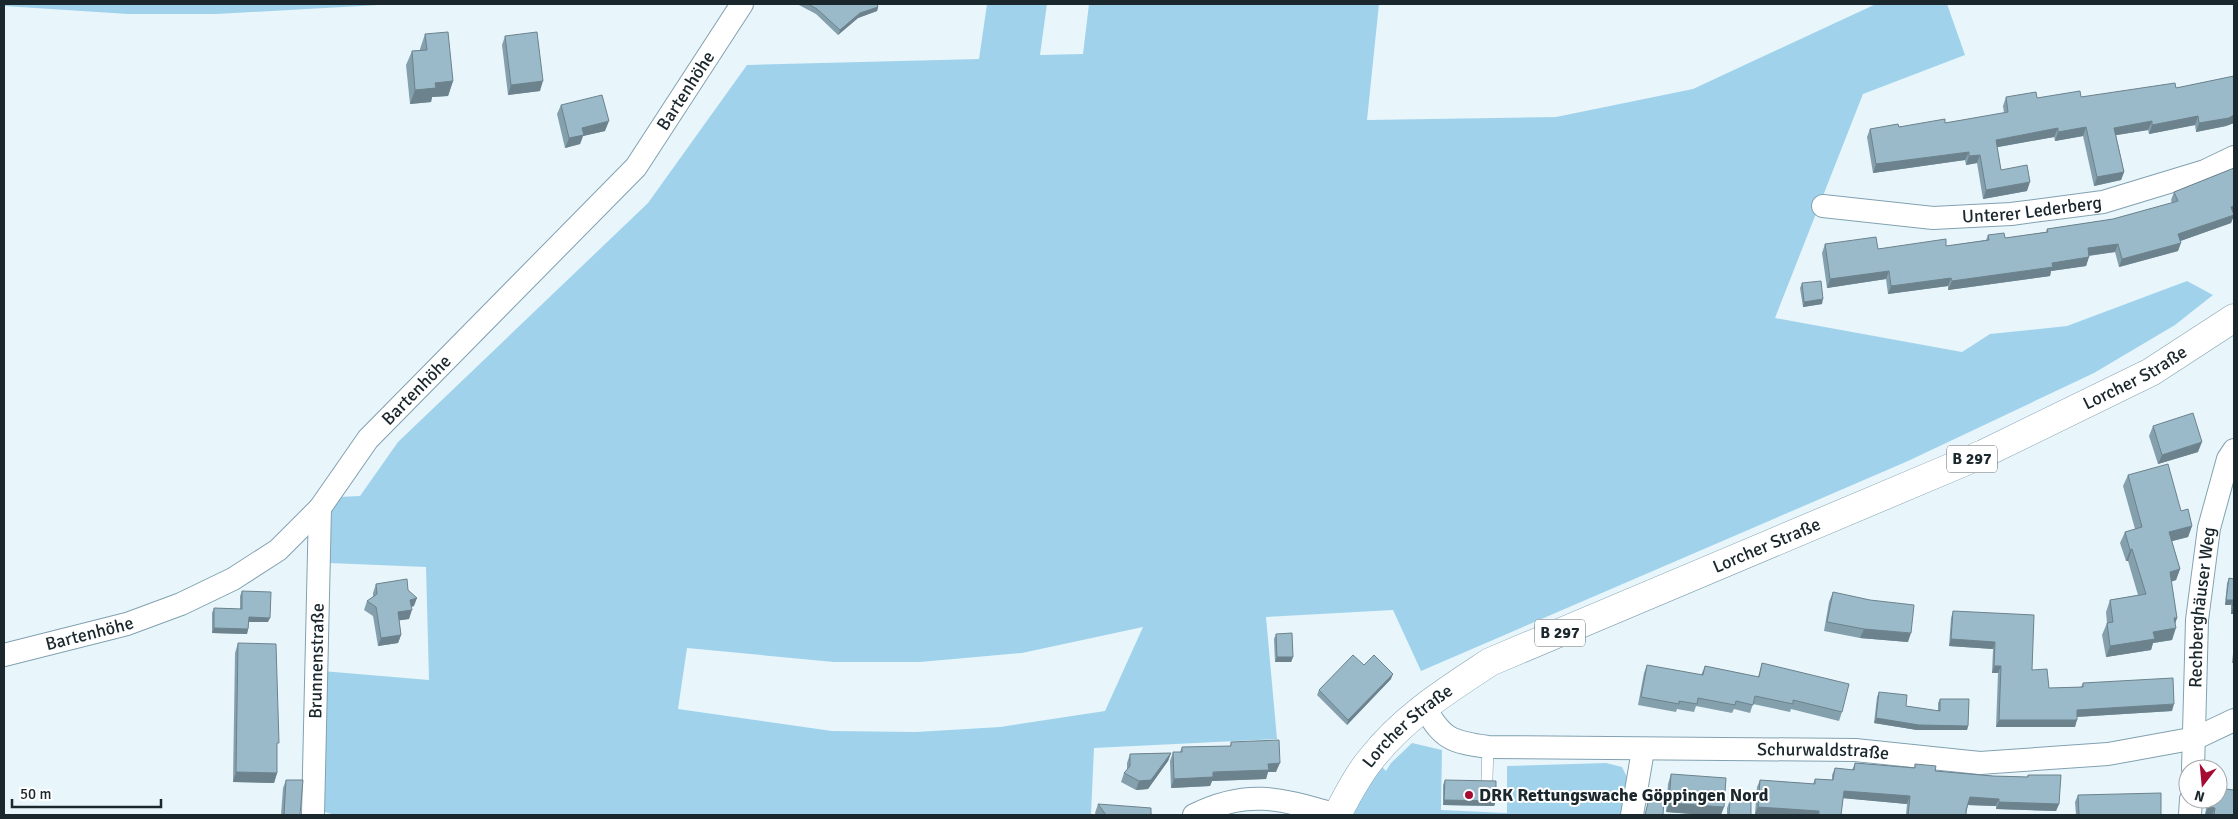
<svg xmlns="http://www.w3.org/2000/svg" width="2238" height="819" font-family="Signika,sans-serif">
  <style>
    .green { fill: #a0d3eb; fill-rule: evenodd }
    .lines { fill: none; stroke-linecap: round; stroke-linejoin: round }
    .lane-casing { stroke: #81a1b0; stroke-width: 12 }
    .street-casing { stroke: #81a1b0; stroke-width: 24 }
    .primary-casing { stroke: #81a1b0; stroke-width: 29 }
    .lane { stroke: #fff; stroke-width: 11 }
    .street { stroke: #fff; stroke-width: 22 }
    .primary { stroke: #fff; stroke-width: 28 }
    .wall { fill: #84a0ad }
    .shaded-wall { fill: #6c828d }
    .building { fill: #9abac9; stroke: #6c828d }
    .poi-dot { fill: #a50a31; stroke: #fff; stroke-width: 2 }
    .labels { text-anchor: middle; dominant-baseline: central; stroke-width: 4; stroke-linejoin: round; paint-order: stroke }
    .shield { fill: #fff; stroke: #5f686c; stroke-width: 1 }
    .shield-label { font-size: 16px; font-weight: bold; fill: #1a272d }
    .street-label { font-size: 18px; fill: #1a272d; stroke: #fff }
    .poi-label { font-size: 18px; font-weight: bold; fill: #1a272d; stroke: #fff; text-anchor: start }
  </style>
  <rect width="100%" height="100%" fill="#e8f6fc"/>
  <path class="green" d="M4 4H397L216 14H128L4 6Z
    M987 4H1047L1040 55 1083 54 1089 4H1379L1367 120 1556 117 1693 89 1876 4H1947L1965 55 1863 94 1775 318 1962 352 1990 334 2067 326 2187 281 2213 295 2175 325 2094 373 1908 461 1421 671 1393 610 1266 617 1277 739 1094 748 1091 815H335L321 811 322 671 429 680 426 567 329 563 326 516 338 497 360 496 398 442 648 203 747 65 979 59ZM1143 627 1105 711 1000 727 916 732 832 731 678 709 687 648 834 662H920L1022 653Z
    M1412 743 1442 750 1441 810 1507 813V766L1606 763 1622 767 1627 777 1626 815H1353L1363 791 1382 767 1386 771 1391 763Z"/>
  <g class="lines">
    <g class="lane-casing">
      <path id="lane" d="M1487 778 1488 747"/>
    </g>
    <g class="street-casing">
      <g id="street">
        <path id="s1" d="M1823 206 1933 218 2011 214 2103 202 2205 171 2234 157"/>
        <path id="s2" d="M4 655 127 624 181 604 233 579 278 550 320 508 368 439 636 167 742 4"/>
        <path id="s3" d="M1424 706C1442 739 1451 742 1488 747L1855 750 1980 763 2108 754 2196 738 2234 720"/>
        <path id="s4" d="M2193 769 2197 620 2209 528 2228 459 2234 450"/>
        <path id="s5" d="M313 815 320 508"/>
        <path d="M1194 815C1249 788 1281 799 1337 815"/>
        <path d="M1632 815 1643 750"/>
        <path d="M2190 815 2191 799"/>
      </g>
    </g>
    <g class="primary-casing">
      <g id="primary">
        <path id="s6" d="M1337 815C1347 796 1357 776 1371 759 1404 717 1446 691 1490 662L1983 454 2151 372 2234 318"/>
      </g>
    </g>
    <use href="#lane" class="lane"/>
    <use href="#street" class="street"/>
    <use href="#primary" class="primary"/>
  </g>
  <path class="wall" d="M797 4H877L878 7 877 11 858 18 838 35 816 14Z
    M425 34 453 81 448 96 432 97 431 102 410 104 406 65 412 51 420 50V49Z
    M505 36 540 91 508 95 502 45Z
    M2234 76V123L2226 126 2196 132 2195 125 2149 134 2148 130 2116 135 2124 172 2121 180 2094 186 2083 136 2055 141 2054 137 1997 147 2001 170 2027 191 1983 199 1977 163 1966 165 1965 160 1873 173 1867 137 1870 129 1945 123 2004 113 2003 106 2006 97 2037 98 2081 97 2176 88Z
    M561 105 605 131 583 136 580 144 565 148 557 114Z
    M2234 168V213H2233L2234 215 2231 223 2180 241 2178 251 2119 267 2115 252 2089 256 2086 266 2051 271 2050 276 1948 290V286L1888 294 1886 279 1827 288 1822 253 1825 244 1878 249 1946 246 1986 240 1988 235 2005 238 2046 232 2047 229 2113 219 2172 203 2171 200 2174 192Z
    M1802 283 1822 304 1803 307 1800 288Z
    M2153 426 2198 452 2158 464 2149 436Z
    M2128 475 2181 511 2192 526 2188 537 2172 541 2180 569 2176 580 2171 582 2177 618 2175 624 2172 640 2153 643 2151 650 2106 657 2102 635 2107 623 2106 612 2110 600 2138 595 2128 561H2126L2120 543 2125 532 2135 529 2123 486Z
    M2229 578 2234 579V614H2231V605H2225L2227 583Z
    M376 584 408 590 414 606 411 607 409 619 399 620 401 635 398 643 378 646 373 616 364 610 367 601 373 597V593Z
    M242 591 268 622H249L248 629 247 634 212 633V613L214 608 240 609V596Z
    M1833 592 1908 642 1860 638 1824 631 1829 602Z
    M1953 611 2032 670 2049 688 2081 687 2083 683 2172 711 2077 717 2075 727H1996L1998 673H1992L1993 649 1949 646 1951 618Z
    M1276 634 1293 657 1291 662H1275L1274 639Z
    M238 643 277 748V773L274 783 233 782 235 653Z
    M2234 645V663H2232Z
    M1762 663 1842 712 1839 721 1791 709 1790 712 1753 704 1750 713 1734 709 1732 713 1696 706 1694 712 1677 709 1676 712 1638 705 1644 673 1647 665 1701 675 1705 666 1758 677Z
    M1391 679 1347 725 1317 695 1319 690Z
    M1879 692 1906 706 1938 711V703L1940 699 1968 726 1967 730H1917L1874 723 1877 697Z
    M1231 742 1276 772H1268L1266 779 1212 781 1210 786 1171 788 1170 761 1173 752H1180L1182 747 1230 746Z
    M1171 753 1168 761 1148 789 1136 790 1121 782 1124 773 1127 770V763L1130 754Z
    M1855 763 1914 768 1915 764 1935 771 1993 776 2027 777 2028 775 2059 804 2056 811 1996 809V806L1968 805 1966 815H1906L1907 804 1843 798 1841 815H1771L1755 814 1757 787 1760 780 1813 784 1815 779 1832 780V775L1835 768 1852 770Z
    M1671 774 1721 815H1705L1666 812 1668 784Z
    M286 780 300 815H281L283 788Z
    M1445 780 1496 801 1494 806 1443 805V785Z
    M2078 795 2161 815H2076L2075 802Z
    M2206 799H2218L2234 815H2205L2207 801Z
    M1730 800 1751 815H1727V808Z
    M1098 804 1151 814 1153 815H1096L1095 813Z"/>
  <path class="shaded-wall" d="M878 7 877 11 858 18 838 35 840 30 860 13Z
    M453 81 448 96 432 97 431 102 410 104 415 90 435 83Z
    M543 81 540 91 508 95 511 85Z
    M2234 115V123L2226 126 2196 132 2199 123Z
    M2198 116 2195 125 2149 134 2152 125Z
    M609 121 605 131 583 136 580 144 565 148 569 138 582 128Z
    M2152 121 2148 130 2111 136 2114 128Z
    M2086 127 2083 136 2055 141 2058 132Z
    M2058 128 2054 137 1993 148 1996 140Z
    M1969 152 1965 160 1873 173 1876 164Z
    M1980 155 1977 163 1966 165 1969 156Z
    M2124 172 2121 180 2094 186 2097 177Z
    M2030 182 2027 191 1983 199 1986 190Z
    M2234 206V213L2228 216 2231 207Z
    M2234 215 2231 223 2175 243 2178 234Z
    M2181 243 2178 251 2119 267 2122 259Z
    M2118 244 2115 252 2085 256 2088 248Z
    M2089 257 2086 266 2051 271 2050 276 1948 290 1952 281 2052 263Z
    M1889 271 1886 279 1827 288 1830 279Z
    M1951 278 1948 286 1888 294 1891 286Z
    M1823 299 1822 304 1803 307 1804 302Z
    M2202 442 2198 452 2158 464 2162 455Z
    M2192 526 2188 537 2165 543 2169 532Z
    M2132 549 2128 561H2126L2130 550Z
    M2180 569 2176 580 2166 583 2170 572Z
    M417 598 414 606 407 608 410 600Z
    M2226 600H2233L2231 605H2225Z
    M2232 609H2234V614H2231Z
    M412 610 409 619 395 621 398 612Z
    M249 617 270 618 268 622H247Z
    M2174 618H2177L2173 629 2176 628 2172 640 2153 643 2151 650 2106 657 2110 646 2153 632Z
    M214 628 248 629 247 634 212 633Z
    M1864 629 1911 633 1908 642 1860 638Z
    M401 635 398 643 378 646 381 638Z
    M1951 639 1995 642 1993 649 1949 646Z
    M1277 657H1293L1291 662H1275Z
    M1994 666H2001L1998 673H1992Z
    M1393 674 1391 679 1347 725 1348 720Z
    M2174 704 2172 711 2074 717 2077 710Z
    M1876 718 1968 726 1967 730H1917L1874 723Z
    M1999 720H2077L2075 727H1996Z
    M1171 753 1168 761 1148 789 1136 790 1139 781Z
    M1280 763 1276 772H1268L1266 779 1212 781 1210 786 1171 788 1174 779 1268 764Z
    M236 772 277 773 274 783 233 782Z
    M1844 791 1910 796 1907 804 1841 798Z
    M1970 797 1999 799 1996 806 1967 805Z
    M1444 800 1496 801 1494 806 1443 805Z
    M1999 802 2059 804 2056 811 1996 809Z
    M1669 803 1724 807 1721 815H1705L1666 812Z
    M1758 807 1819 811 1818 815H1771L1755 814Z
    M2208 807 2215 808 2212 815H2205Z"/>
  <path class="building" d="M808 4H877L878 7 860 13 840 30 817 9Z
    M448 32 453 81 435 83 436 88 415 90 412 51 427 50 425 34Z
    M537 32 543 81 511 85 505 36Z
    M2234 76V115L2229 118 2199 123 2198 116 2152 125V121L2114 128 2124 172 2097 177 2086 127 2058 132V128L1996 140 2001 170 2027 165 2030 182 1986 190 1980 155 1969 156V152L1876 164 1870 129 1898 124 1899 127 1945 119V123L2008 112 2006 97 2036 92 2037 98 2080 91 2081 97 2175 83 2176 88Z
    M602 95 609 121 582 128 584 135 569 138 561 105Z
    M2234 168V206L2231 207 2234 215 2178 234 2181 243 2122 259 2118 244 2088 248 2089 257 2052 263 2053 267 1952 281 1951 278 1891 286 1889 271 1830 279 1825 244 1876 237 1878 249 1946 239V246L1989 240 1988 235 2004 233 2005 238 2048 232 2047 229 2113 219 2178 201 2174 192Z
    M1821 281 1823 299 1804 302 1802 283Z
    M2193 413 2202 442 2162 455 2153 426Z
    M2168 464 2181 511 2188 509 2192 526 2169 532 2180 569 2170 572 2177 618H2174L2176 628 2153 632 2155 639 2110 646 2107 623 2113 622 2110 600 2146 594 2132 549 2130 550 2125 532 2142 527 2128 475Z
    M2229 578 2234 579V609H2232L2233 600H2226Z
    M407 579 408 590 417 598 410 600 412 610 398 612 401 635 381 638 376 607 367 601 377 594 376 584Z
    M242 591 271 592 270 618 249 617 248 629 214 628V608L242 609Z
    M1833 592 1870 600 1914 605 1911 633 1864 629 1827 622Z
    M1953 611 2034 615 2032 670 2047 669 2049 688 2083 687V683L2173 678 2174 704 2077 710V720H1999L2001 666H1994L1995 642 1951 639Z
    M1292 633 1293 657H1277L1276 634Z
    M238 643 276 644 279 743H277V773L236 772Z
    M1353 655 1364 665 1374 655 1393 674 1348 720 1319 690Z
    M1762 663 1849 684 1842 712 1793 700V704L1755 696 1753 705 1736 701 1735 705 1698 698 1697 704 1679 701V704L1641 697 1647 665 1703 675 1705 666 1759 677Z
    M1879 692 1907 695 1906 706 1940 711V699H1969L1968 726 1919 725 1876 718Z
    M1279 740 1280 763 1268 764 1269 770 1213 772V777L1174 779 1173 752H1182V747L1231 746V742Z
    M1171 753 1151 780 1139 781 1124 773 1130 766V754Z
    M1855 763 1915 768V764L1936 766 1935 771 1993 776 2028 777V775H2061L2059 804 1999 802V799L1970 797 1966 810V815H1908L1910 796 1844 791 1841 815H1819V811L1758 807 1760 780 1815 784V779L1833 780 1835 768 1854 770Z
    M1671 774 1726 778 1724 807 1669 803Z
    M286 780H303L300 815H284Z
    M1445 780 1496 781V801L1444 800Z
    M2218 788 2234 790V815H2214L2215 808 2208 807 2209 799H2218Z
    M2161 793V815H2079L2078 795Z
    M1649 798 1664 800 1663 815H1645Z
    M1730 800 1751 801V815H1729Z
    M1098 804 1151 808V814L1153 815H1106Z"/>
  <circle class="poi-dot" cx="1469" cy="795" r="5"/>
  <g class="labels">
    <g class="shield">
      <rect x="1947" y="445.5" width="50" height="27" rx="4"/>
      <rect x="1535" y="619.5" width="50" height="27" rx="4"/>
    </g>
    <g class="shield-label">
      <text x="1972" y="459">B 297</text>
      <text x="1560" y="633">B 297</text>
    </g>
    <g class="street-label">
      <text stroke="none"><textPath href="#s2" startOffset="912">Bartenhöhe</textPath></text>
      <text stroke="none"><textPath href="#s1" startOffset="210">Unterer Lederberg</textPath></text>
      <text stroke="none"><textPath href="#s6" startOffset="925">Lorcher Straße</textPath></text>
      <text stroke="none"><textPath href="#s2" startOffset="508">Bartenhöhe</textPath></text>
      <text stroke="none"><textPath href="#s6" startOffset="520">Lorcher Straße</textPath></text>
      <text stroke="none"><textPath href="#s4" startOffset="162">Rechberghäuser Weg</textPath></text>
      <text stroke="none"><textPath href="#s2" startOffset="88">Bartenhöhe</textPath></text>
      <text stroke="none"><textPath href="#s5" startOffset="154">Brunnenstraße</textPath></text>
      <text stroke="none"><textPath href="#s6" startOffset="115">Lorcher Straße</textPath></text>
      <text stroke="none"><textPath href="#s3" startOffset="416">Schurwaldstraße</textPath></text>
    </g>
    <g class="poi-label">
      <text x="1479" y="795">DRK Rettungswache Göppingen Nord</text>
    </g>
  </g>
  <rect width="2238" height="819" fill="none" stroke="#1a272d" stroke-width="10"/>
  <g transform="translate(2203 784) rotate(196)"><circle r="24" fill="#ffffff" stroke="#a3a9ab"/>
  <path d="M0-4L9 19L0 12L-9 19Z" fill="#a50a31"/>
  <text y="-8" font-size="14" font-weight="bold" text-anchor="middle" fill="#1a272d">N</text>
  </g>
  <path d="M12 799v8h149v-8" fill="none" stroke="#1a272d" stroke-width="2.5"/>
  <text x="20" y="799" font-size="15" fill="#1a272d" stroke="#ffffff" stroke-width="4" paint-order="stroke">50 m</text>
</svg>
